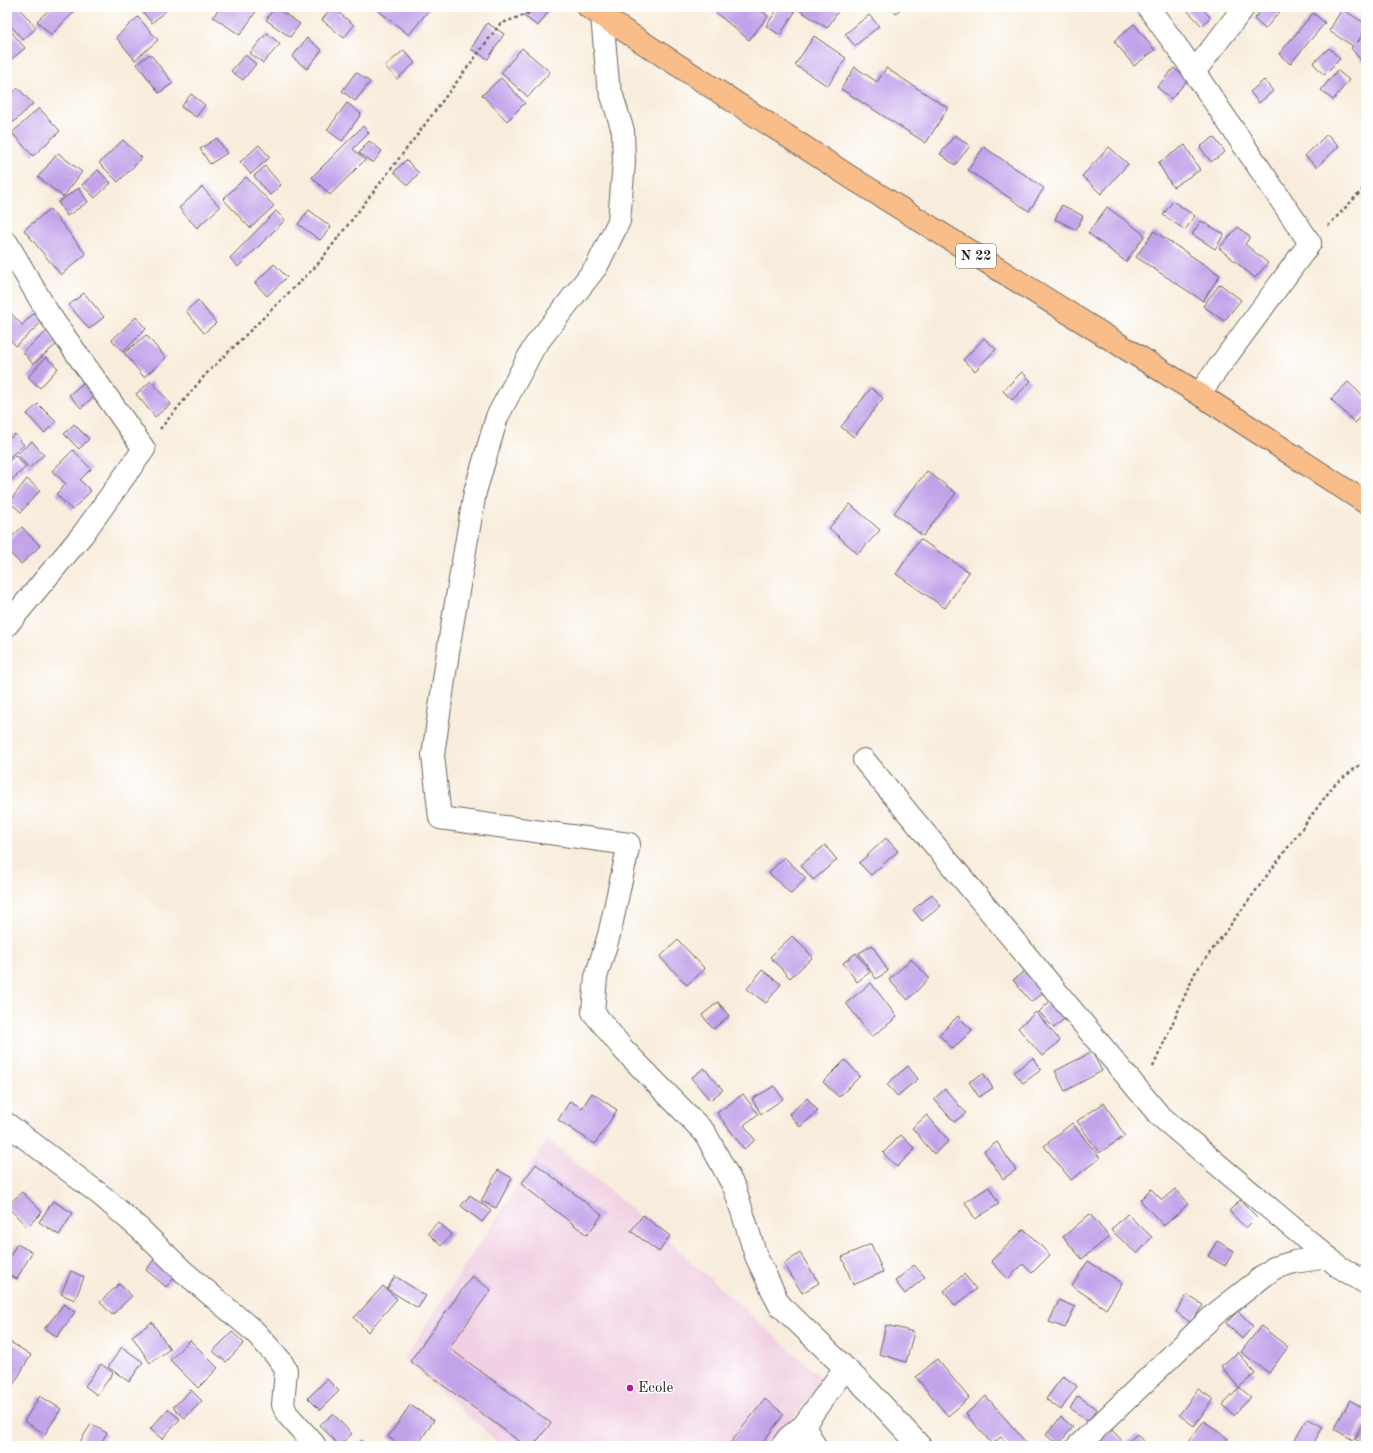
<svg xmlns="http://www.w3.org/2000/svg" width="1373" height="1453" font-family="'Old Standard TT',serif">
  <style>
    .built { fill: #f1d0e3 }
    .building { fill: #c2a3ea }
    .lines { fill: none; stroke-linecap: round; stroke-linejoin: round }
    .street-casing { stroke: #69655f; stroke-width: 24 }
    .primary-casing { stroke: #69655f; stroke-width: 24 }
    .path { stroke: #69655f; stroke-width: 2.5; stroke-dasharray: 3 3; stroke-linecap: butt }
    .street { stroke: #fff; stroke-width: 22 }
    .primary { stroke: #f8bd88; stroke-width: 22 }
    .poi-dot { fill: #b5179e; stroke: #fff; stroke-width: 1.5 }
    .labels { text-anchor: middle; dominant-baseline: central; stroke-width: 3; stroke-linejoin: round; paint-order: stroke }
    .shield { fill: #fff; stroke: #606060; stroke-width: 1 }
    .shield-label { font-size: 14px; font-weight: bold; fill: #1c1c1c }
    .poi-label { font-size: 15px; fill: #1c1c1c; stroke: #fff; text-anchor: start }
  </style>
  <rect width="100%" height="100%" fill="#fff"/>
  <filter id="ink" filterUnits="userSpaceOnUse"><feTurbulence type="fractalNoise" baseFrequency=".025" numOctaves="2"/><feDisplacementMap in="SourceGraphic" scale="8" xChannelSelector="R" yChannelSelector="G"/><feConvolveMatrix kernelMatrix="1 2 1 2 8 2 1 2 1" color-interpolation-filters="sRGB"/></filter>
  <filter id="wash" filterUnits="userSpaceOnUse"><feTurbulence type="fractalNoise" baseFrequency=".012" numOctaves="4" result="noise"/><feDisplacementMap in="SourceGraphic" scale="16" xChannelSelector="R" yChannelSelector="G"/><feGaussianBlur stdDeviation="0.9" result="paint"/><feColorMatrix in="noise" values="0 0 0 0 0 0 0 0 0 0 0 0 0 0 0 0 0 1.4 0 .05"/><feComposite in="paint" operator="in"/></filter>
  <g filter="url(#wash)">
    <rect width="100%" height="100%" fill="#f8eddc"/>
    <path class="built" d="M548 1139 641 1217 823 1379 772 1446H502L404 1359Z"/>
    <g id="blocks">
      <path class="building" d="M7 7H18L36 28 23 40 7 21Z
        M52 7H68L74 12 51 35 37 21Z
        M144 7H170L152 23 141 10Z
        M220 7H259L240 35 213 17Z
        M275 7 300 24 290 37 266 20Z
        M332 7 354 25 344 38 322 20Z
        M374 7H431L409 35Z
        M530 7H541L548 12 538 26 524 16Z
        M722 7H757L768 16 749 40 716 13Z
        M779 7H788L795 12 780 35 766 26Z
        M801 7H835L839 10 827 28 799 10Z
        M889 7H902L896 14Z
        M1186 7H1201L1210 17 1202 26 1185 8Z
        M1264 7 1283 8 1265 29 1254 19Z
        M1342 9 1366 24V28L1357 43 1365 36 1366 37V60L1363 63 1351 48 1353 46 1329 31Z
        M1313 13 1325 23 1290 64 1279 54Z
        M869 15 879 26 855 46 845 34Z
        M138 17 158 40 135 60 116 37Z
        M487 23 504 34 488 59 471 49Z
        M1134 24 1155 50 1134 66 1114 41Z
        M7 27 25 48 7 63Z
        M267 33 280 44 263 63 250 53Z
        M814 36 846 58 828 86 795 65Z
        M307 38 322 50 307 69 292 57Z
        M522 48 550 72 528 97 501 73Z
        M1329 48 1340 59 1324 75 1313 63Z
        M404 50 415 63 397 79 385 66Z
        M150 54 173 83 159 93 137 64Z
        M245 55 256 64 243 80 231 71Z
        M855 67 877 82 886 68 948 108 926 143 841 89Z
        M1174 68 1188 80 1171 99 1157 87Z
        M1337 70 1349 80 1333 100 1321 90Z
        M356 72 370 82 355 101 342 91Z
        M501 78 525 103 507 121 482 95Z
        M1264 80 1273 91 1259 103 1250 92Z
        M18 88 33 104 7 128V99Z
        M191 94 205 105 196 117 181 107Z
        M347 103 361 114 342 141 327 130Z
        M39 108 60 131 33 156 12 133Z
        M363 126 369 133 353 149 365 160 330 195 312 177Z
        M1327 134 1339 146 1317 167 1305 156Z
        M955 135 970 146 955 165 940 154Z
        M1214 137 1225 152 1211 162 1200 147Z
        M217 138 227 153 210 164 200 149Z
        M123 140 142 158 118 182 99 163Z
        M369 141 382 151 373 163 359 153Z
        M259 145 270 157 251 174 240 162Z
        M1185 145 1200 170 1173 187 1158 163Z
        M984 147 1044 188 1029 211 968 170Z
        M1109 147 1128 164 1101 194 1082 176Z
        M58 153 82 172 63 197 38 177Z
        M406 160 419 173 408 185 394 172Z
        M265 166 281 185 270 195 254 176Z
        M98 170 111 183 95 198 82 185Z
        M246 177 274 206 250 228 223 199Z
        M202 187 220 207 197 228 179 208Z
        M79 188 88 202 67 216 58 202Z
        M1173 201 1195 216 1185 230 1163 215Z
        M1062 205 1083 216 1076 230 1055 219Z
        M1107 207 1145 235 1126 262 1088 233Z
        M50 209 86 254 61 275 24 230Z
        M309 210 331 227 320 240 298 224Z
        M276 211 285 220 238 267 230 258Z
        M1201 221 1224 234 1215 249 1192 234Z
        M1238 227 1250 237 1245 244 1268 263 1255 278 1219 248Z
        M1154 231 1220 275 1203 301 1136 257Z
        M274 264 287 277 267 296 255 283Z
        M1220 284 1241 300 1224 321 1203 306Z
        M84 293 104 317 89 329 69 305Z
        M198 300 216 323 204 333 186 311Z
        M7 309 22 325 36 311 44 320 16 346 7 336Z
        M136 317 146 329 123 352 112 340Z
        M47 331 57 344 33 364 23 352Z
        M146 335 166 358 144 377 124 353Z
        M984 338 996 349 975 371 963 360Z
        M46 357 58 368 40 388 28 377Z
        M1022 372 1031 381 1012 400 1003 391Z
        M89 378 100 391 81 408 69 395Z
        M151 381 171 404 155 417 136 394Z
        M1348 382 1366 399V412L1355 423 1331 399Z
        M871 388 883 398 854 437 841 427Z
        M38 404 56 422 44 433 27 414Z
        M74 424 89 439 79 449 64 434Z
        M15 434 24 445 7 459V440Z
        M32 441 44 455 29 468 17 454Z
        M73 450 91 469 80 480 91 491 72 510 56 494 66 484 52 471Z
        M15 455 26 467 7 484V463Z
        M927 471 956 493 923 536 894 513Z
        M27 479 40 490 21 512 9 502Z
        M850 504 880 530 858 554 829 528Z
        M22 527 40 546 21 564 7 550V542Z
        M920 539 969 572 945 608 896 574Z
        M886 838 898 851 871 875 859 863Z
        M825 845 837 860 813 880 801 865Z
        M784 857 806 878 791 894 769 873Z
        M932 894 941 906 922 921 913 910Z
        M792 936 813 957 790 978 770 957Z
        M678 940 705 969 687 985 660 957Z
        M872 945 888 971 876 979 859 953Z
        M856 953 870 972 857 982 843 963Z
        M911 959 929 978 908 1000 889 980Z
        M762 970 781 984 766 1003 747 989Z
        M1026 970 1044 992 1031 1002 1013 980Z
        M871 983 897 1017 872 1037 846 1003Z
        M1050 1001 1066 1017 1054 1028 1039 1012Z
        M718 1002 729 1016 713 1029 702 1015Z
        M1036 1012 1060 1041 1042 1056 1018 1028Z
        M958 1016 972 1030 953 1049 939 1035Z
        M1092 1052 1102 1071 1065 1091 1055 1071Z
        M1033 1058 1041 1070 1023 1083 1014 1072Z
        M845 1060 860 1076 839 1097 823 1082Z
        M908 1066 918 1079 897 1096 887 1084Z
        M704 1068 723 1090 710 1100 691 1078Z
        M983 1073 993 1088 979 1097 969 1082Z
        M774 1086 783 1099 761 1114 752 1099Z
        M945 1089 966 1113 954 1122 934 1099Z
        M592 1093 617 1110 595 1144 558 1120 570 1101 582 1108Z
        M743 1094 758 1114 744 1125 755 1140 744 1149 717 1113Z
        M807 1098 818 1111 800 1127 789 1114Z
        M1104 1103 1125 1136 1099 1153 1077 1121Z
        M927 1115 949 1141 934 1154 912 1128Z
        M1072 1123 1100 1158 1071 1180 1044 1146Z
        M901 1135 915 1149 897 1167 883 1153Z
        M997 1142 1016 1170 1003 1179 984 1151Z
        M536 1164 602 1215 587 1235 521 1184Z
        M498 1170 512 1178 496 1208 481 1201Z
        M989 1187 999 1204 975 1219 965 1202Z
        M1151 1189 1162 1200 1175 1189 1188 1204 1164 1226 1140 1200Z
        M22 1192 42 1212 27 1227 7 1206Z
        M470 1195 491 1211 482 1222 461 1206Z
        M1240 1200 1257 1217 1246 1228 1229 1211Z
        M53 1201 73 1213 59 1235 39 1222Z
        M1090 1214 1109 1237 1082 1259 1063 1237Z
        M1127 1214 1152 1237 1137 1254 1111 1230Z
        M643 1215 670 1236 659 1252 631 1231Z
        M438 1222 452 1234 441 1246 428 1233Z
        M1024 1229 1050 1255 1032 1273 1023 1264 1008 1279 991 1261Z
        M1217 1241 1234 1251 1225 1266 1208 1256Z
        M17 1244 32 1252 17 1279 7 1274V1261Z
        M871 1244 883 1272 853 1285 842 1257Z
        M161 1251 182 1269 166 1287 146 1270Z
        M800 1253 819 1283 802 1293 784 1264Z
        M1088 1261 1122 1283 1106 1309 1072 1286Z
        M914 1265 925 1277 905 1294 895 1281Z
        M71 1271 84 1277 75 1300 61 1294Z
        M964 1274 976 1289 955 1306 944 1291Z
        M395 1276 426 1296 418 1308 387 1289Z
        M472 1276 491 1290 449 1348 551 1423 533 1446H526L410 1361Z
        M119 1284 132 1296 112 1315 100 1302Z
        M383 1286 397 1299 368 1332 354 1318Z
        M1187 1295 1203 1305 1191 1323 1176 1312Z
        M1059 1300 1075 1307 1065 1328 1049 1322Z
        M64 1304 75 1312 57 1337 45 1328Z
        M1238 1311 1253 1326 1242 1339 1226 1323Z
        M152 1322 170 1349 150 1363 132 1336Z
        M886 1325 914 1332 906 1362 879 1354Z
        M1261 1326 1288 1347 1269 1373 1241 1352Z
        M232 1332 244 1343 226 1362 213 1351Z
        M7 1340 31 1355 12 1387 7 1384Z
        M190 1340 218 1368 198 1388 170 1360Z
        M122 1347 143 1362 129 1382 108 1367Z
        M1238 1352 1255 1374 1239 1387 1251 1397 1234 1415 1223 1405 1239 1388 1221 1366Z
        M937 1359 969 1398 948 1416 916 1377Z
        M101 1364 113 1373 97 1395 85 1386Z
        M1063 1376 1077 1386 1061 1410 1046 1399Z
        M327 1379 339 1391 320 1410 308 1398Z
        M1198 1389 1213 1399 1194 1426 1179 1415Z
        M191 1390 202 1401 185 1418 173 1407Z
        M40 1396 61 1409 45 1434 24 1421Z
        M986 1396 1029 1446H1009L1001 1437 992 1444 966 1414Z
        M1078 1396 1097 1409 1088 1421 1070 1408Z
        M765 1399 784 1414 760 1446H728Z
        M1350 1400 1366 1410V1417L1353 1440 1334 1429Z
        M410 1405 434 1420 417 1446H402L388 1437Z
        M168 1409 180 1419 162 1439 150 1429Z
        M333 1414 352 1434 339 1446 320 1425Z
        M1061 1417 1073 1427 1058 1445 1046 1435Z
        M1307 1418 1323 1427 1312 1446H1296L1292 1444Z
        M1204 1421 1228 1439 1222 1446H1185Z
        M1366 1423V1446L1355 1439Z
        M91 1424 107 1433 99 1446H81L78 1445Z
        M1112 1430 1125 1444 1137 1434 1147 1446H1104L1099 1440Z
        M362 1440 368 1446H355Z"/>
    </g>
  </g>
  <g filter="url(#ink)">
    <use href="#blocks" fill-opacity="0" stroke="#69655f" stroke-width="1"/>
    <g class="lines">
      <g class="street-casing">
        <path id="street" d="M1148 7 1180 51 1310 243 1199 394
          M602 16 608 83 623 131 624 162 619 221 597 266 534 347 497 417 475 492 451 632 433 755 440 818 629 844 609 935 596 977 593 1012 624 1050 705 1133 735 1189 756 1256 779 1304 870 1392 920 1446
          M1194 72 1244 7
          M7 243 48 313 144 449 83 534 7 625
          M864 760 1159 1115 1338 1266 1366 1283
          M7 1124 102 1196 141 1230 184 1272 256 1333 281 1361 286 1370 283 1405 287 1414 314 1444
          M782 1446 788 1438 804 1425
          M815 1446 804 1425 845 1368
          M1078 1446 1214 1315 1274 1268 1294 1262 1328 1257"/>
      </g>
      <g class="primary-casing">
        <path id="primary" d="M588 7 855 180 1199 394 1366 503"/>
      </g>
      <path class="path" d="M1328 226 1366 186
        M160 429 206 374 317 265 417 135 500 24 545 7
        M1153 1067 1195 973 1334 785 1366 760"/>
      <use href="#street" class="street"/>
      <use href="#primary" class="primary"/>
    </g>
  </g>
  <circle class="poi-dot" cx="630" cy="1388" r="4"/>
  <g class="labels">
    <rect class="shield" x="956" y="244" width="40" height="24" rx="3"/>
    <g class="shield-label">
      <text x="976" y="256">N 22</text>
    </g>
    <g class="poi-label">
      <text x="638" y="1388">Ecole</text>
    </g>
  </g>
  <rect width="1373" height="1453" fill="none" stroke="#fff" stroke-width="24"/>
</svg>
